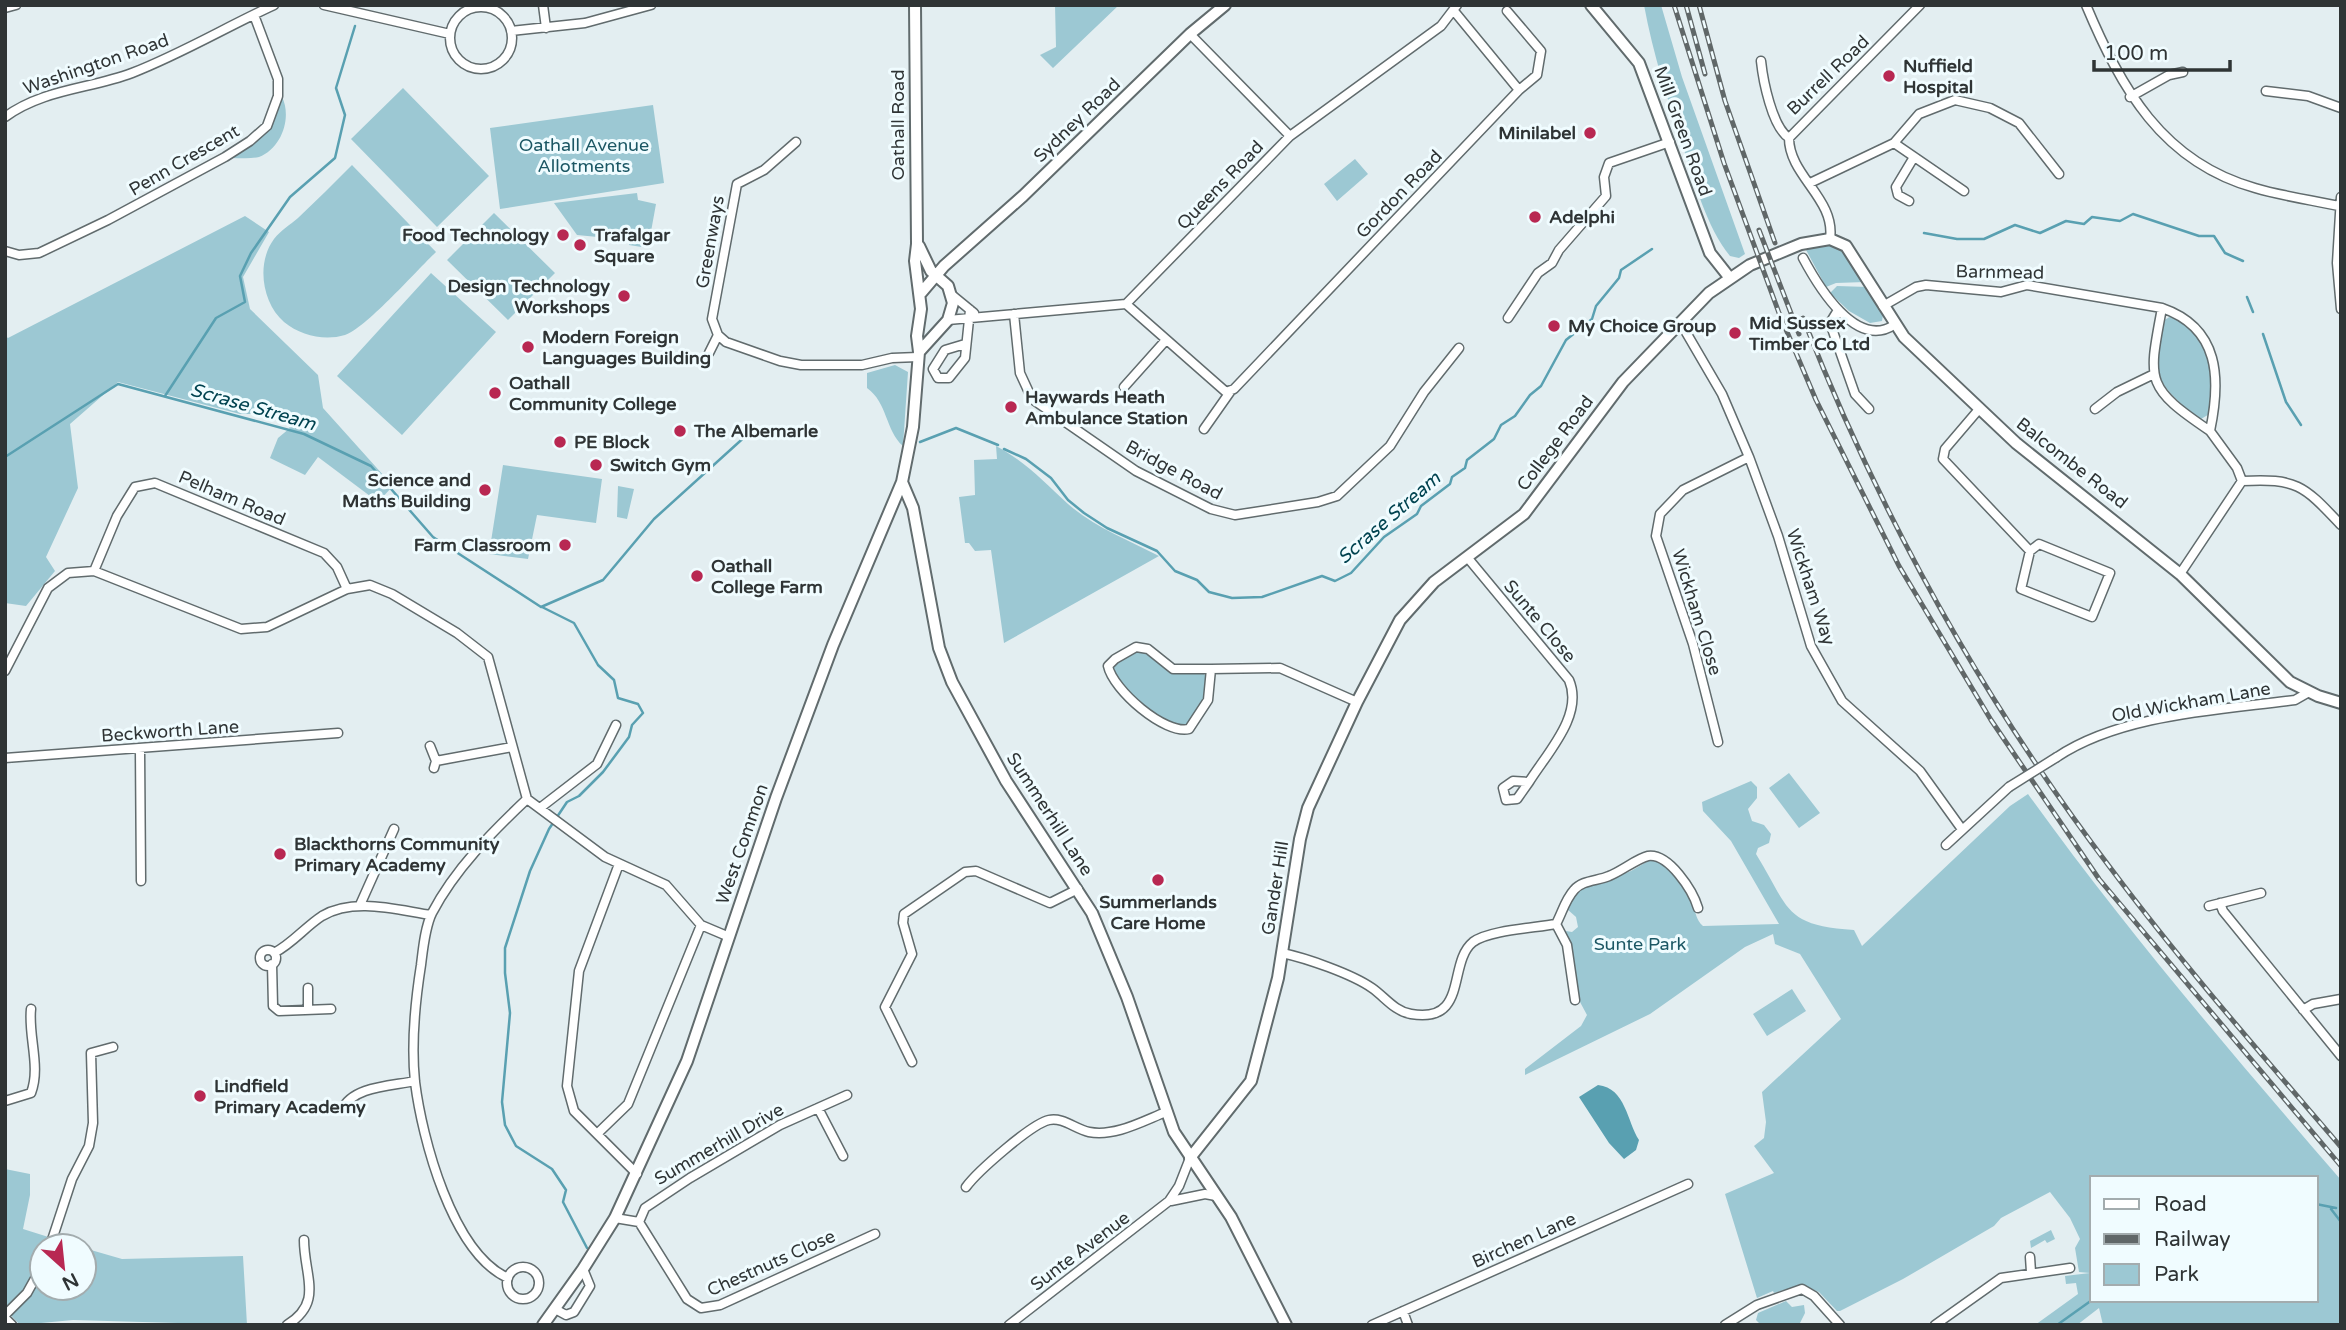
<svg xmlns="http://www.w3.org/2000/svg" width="2346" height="1330" font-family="'Varela Round',sans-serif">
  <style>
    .green { fill: #9cc8d3; fill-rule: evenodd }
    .water { fill: #59a0b1 }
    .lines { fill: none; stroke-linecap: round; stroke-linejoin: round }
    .stream { stroke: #59a0b1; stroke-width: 2.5 }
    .street-casing { stroke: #616b6d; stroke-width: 11 }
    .secondary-casing { stroke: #616b6d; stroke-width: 14 }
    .street { stroke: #fff; stroke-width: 8 }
    .secondary { stroke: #fff; stroke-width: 10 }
    .rail-casing { stroke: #606768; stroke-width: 5 }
    .rail { stroke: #f0fcff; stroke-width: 2.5; stroke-dasharray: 8; stroke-linecap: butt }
    .street-bridge-casing { stroke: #616b6d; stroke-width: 11; stroke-linecap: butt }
    .street-bridge { stroke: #fff; stroke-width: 8 }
    .poi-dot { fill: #b82852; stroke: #f0fcff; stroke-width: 2.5 }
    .labels { text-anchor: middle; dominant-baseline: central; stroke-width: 6; stroke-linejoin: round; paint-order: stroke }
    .street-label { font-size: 18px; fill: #2f3435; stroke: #f0fcff }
    .poi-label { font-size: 18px; font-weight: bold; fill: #2f3435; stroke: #f0fcff; text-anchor: start }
    .park-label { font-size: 18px; fill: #1b5764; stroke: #f0fcff }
    .water-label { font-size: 19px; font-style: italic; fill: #004350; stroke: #f0fcff }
  </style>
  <rect width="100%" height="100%" fill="#e3eef1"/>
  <path class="green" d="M1055 5H1119L1053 68 1040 55 1056 47Z
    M1644 5H1661L1682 77 1745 254 1739 258 1730 256C1706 226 1695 183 1683 147 1668 100 1653 54 1644 5Z
    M403 88 489 176 437 227 351 139Z
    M282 97C292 117 282 148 259 157 251 159 240 158 231 158L270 129Z
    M653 105 664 183 500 209 490 128Z
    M1355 159 1368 174 1337 201 1324 184Z
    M352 165 436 252C416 271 366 328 345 335 325 341 301 336 284 322 262 303 256 263 274 239 281 230 290 225 298 218 316 201 334 183 352 165Z
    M637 193 638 200 656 204 648 248 629 245V240L577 235 554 203Z
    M494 213 555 273 508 320 447 260Z
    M245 216 269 232 243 277 250 309 318 375 323 408 393 486 378 502 318 457 305 475 270 458 278 438 290 428 275 414H240L118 382 70 424 78 488 46 557 55 571 26 606 5 603V336L8 338Z
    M1826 244 1844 251 1865 282 1836 283 1826 287 1805 248Z
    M431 273 496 332 402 435 337 376Z
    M1837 286 1868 287 1883 315 1882 321 1870 323 1849 311 1830 293Z
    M2171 316C2180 317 2184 322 2189 328 2212 349 2212 376 2213 406L2211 413 2201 419 2195 417C2152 377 2154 378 2163 321Z
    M895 365 908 372 903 446C885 430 888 403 867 388V373Z
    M996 446C1026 462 1044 482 1068 504 1094 527 1128 540 1159 556L1004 643 991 550 975 551 969 543H965L959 497 975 495 974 460 997 459Z
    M503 465 602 479 596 523 537 515 528 559 489 554Z
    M618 486 634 489 627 519 617 517Z
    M1136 650 1150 653 1169 672H1202L1206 676C1208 687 1206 697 1200 707 1197 714 1194 722 1188 725 1170 733 1111 686 1114 664Z
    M1789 773 1820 813 1799 828 1769 788Z
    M1751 781 1757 787V798L1748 809 1752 821 1764 825 1771 834 1769 843 1758 848 1756 854C1790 909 1783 925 1854 930L1862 946 2010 806 2028 794C2125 929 2232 1054 2341 1180V1325H2103L2099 1308 2077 1325H2035L2078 1294 2076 1283 2066 1284 2065 1276 2090 1273 2079 1272 2075 1248 2080 1239 2070 1218 2050 1192 2001 1218 1994 1226 1903 1279 1840 1311H1837L1819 1292 1802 1285 1774 1293 1773 1291 1757 1298 1725 1194 1774 1173 1754 1146 1764 1138 1766 1122 1762 1092 1841 1019 1800 954 1775 944 1773 934 1745 947 1650 1014 1525 1075V1069L1581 1026 1587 1015 1580 1002 1566 931 1572 932 1578 927 1576 917 1567 909 1579 890 1631 871 1650 860C1670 864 1685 887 1693 905 1696 913 1696 920 1703 926L1779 924 1731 841 1703 811 1702 802ZM2092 1178H2316V1300H2092Z
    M1792 989 1806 1011 1767 1036 1753 1014Z
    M5 1169 30 1174V1195L23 1229 77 1246H42V1288H84V1248L122 1259 243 1256 247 1325 73 1320 20 1325 5 1309Z
    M2051 1230 2055 1239 2047 1243 2045 1240 2031 1248 2030 1241Z
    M1786 1301 1792 1307 1804 1305 1805 1313 1799 1325H1761L1756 1320 1758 1313Z"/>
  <path class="water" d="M1598 1085C1626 1088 1627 1122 1639 1140L1636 1150 1624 1159 1609 1143 1579 1097Z"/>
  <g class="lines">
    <path class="stream" d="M1924 233 1957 239H1984L2015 225 2040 233 2066 221 2084 224 2092 217 2120 221 2133 214 2199 236H2214L2225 253 2243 261
      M2247 297 2253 312
      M2263 334 2286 402 2301 425
      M165 396 216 318 245 302 240 276 251 253 290 197 335 158 345 115 336 88 355 26
      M920 442 956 428 998 445
      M1004 449 1026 459 1051 478 1068 500 1084 513 1107 528 1157 551 1175 571 1197 580 1209 592 1232 598 1262 597 1322 576 1335 581 1351 573 1384 537 1417 514 1421 506 1450 484 1452 477 1465 468 1467 460 1494 439 1501 425 1515 416 1530 395 1541 386 1566 340 1592 319 1596 306 1619 278 1621 270 1652 249
      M5 457 118 384 304 434 371 466 433 537 541 607 603 580 654 519 749 433 755 432
      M542 607 574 623 598 665 614 680 618 698 638 704 643 713 632 725 629 737 603 772 579 796 567 802 549 829 530 871 505 948V973L510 1013 502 1102 505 1125 516 1146 552 1169 566 1190 563 1202 587 1248
      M2316 1204 2336 1208
      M2331 1209 2341 1222
      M2057 1325 2092 1300"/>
    <g class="street-casing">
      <path id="street" d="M324 5 450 34
        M543 5 546 28
        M2086 5C2121 88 2162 162 2255 188 2282 196 2311 200 2339 206
        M450 38a31 31 0 1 1 62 0a31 31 0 1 1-62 0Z
        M5 8 16 5
        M1507 11 1541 51 1537 75 1519 90
        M511 31 585 23 651 5
        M1190 34 1290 136
        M1761 61C1763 80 1772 127 1789 138
        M2266 91 2308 96 2341 108
        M2130 97 2169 75 2183 72
        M5 117C43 89 90 89 132 73 181 54 226 27 274 5
        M1789 138 1920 5
        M1789 138C1789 176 1836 199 1830 239
        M796 142 764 170 737 184 712 319 718 335 726 342 780 361 801 365H862L892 358 918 357
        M1894 143 1964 191
        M1810 183 1894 143 1919 114 1955 100 1990 108 2019 123 2059 174
        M2341 197 2337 263 2341 309
        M1909 201 1898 195 1896 187 1914 157
        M5 251 19 255 39 253 108 220 225 157 250 141 267 126 278 96V79L254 15
        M1803 258C1818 286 1856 350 1894 325
        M952 295 974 313
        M1126 304 1226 392 1234 389 1519 90 1454 11
        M1883 306 1916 287 1926 285 2001 292 2027 285 2162 308C2220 328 2221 379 2210 431L2237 468 2242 481 2180 574
        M2162 308C2148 382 2145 387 2210 431
        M1838 310 1830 323 1855 394 1869 409
        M1014 314 1020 373 1032 399 1136 471 1211 509 1235 515 1318 502 1337 496 1390 446 1424 392 1459 348
        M1508 318 1538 273 1552 263 1559 250 1606 196 1604 177 1609 163 1670 142
        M948 320 1126 304 1290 136 1441 26 1457 5
        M1680 322 1722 394 1749 457 1778 536 1811 646 1842 701 1920 771 1961 828
        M965 344 945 350 933 369 938 378H949L965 358 970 310
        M709 353 718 335
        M1124 387 1166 340
        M1980 408 1945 449 1943 459 2030 551 2039 544 2110 573 2092 617 2021 589 2030 551
        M2095 409 2117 392 2152 375
        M1204 429 1230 392
        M2242 481C2298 478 2304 486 2341 525
        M1467 557 1569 680C1584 715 1547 753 1529 782
        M94 571 117 516 135 487 155 483 324 553 337 567 347 589
        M1136 647 1148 649 1173 669H1211L1208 700 1189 729C1165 735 1113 690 1108 666L1115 659Z
        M1211 669 1280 668 1357 702
        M5 671 48 588 68 573 94 571 241 629 267 627 347 589 370 585 392 594 457 633 488 657 527 799 605 857 666 885 701 925 727 936
        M1718 742 1693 644 1656 536 1660 514 1683 490 1749 457
        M430 746 436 761
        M140 750 141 881
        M2057 757C2121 714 2220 710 2295 700L2309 692
        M5 758 338 733
        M434 768 436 761 512 747
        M1513 781 1529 782 1517 799 1506 800 1503 788Z
        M540 808 597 764 616 725
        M1946 845 2009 787
        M619 864 579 971 567 1086 574 1111 637 1174
        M2220 903 2223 911 2341 1056
        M360 905 394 829
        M2209 906 2261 893
        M260 958a8 8 0 1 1 16 0a8 8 0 1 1-16 0Z
        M274 953C293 943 305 927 322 916 354 897 397 910 431 915
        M1282 953C1306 958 1352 974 1372 988 1385 997 1394 1011 1411 1014 1469 1024 1447 963 1473 942 1489 930 1535 928 1556 924
        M272 964 273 1006 279 1011 331 1009
        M308 988V1010
        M1575 1000 1567 945 1556 924C1562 913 1565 900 1574 890 1582 880 1598 881 1609 876 1620 872 1638 858 1648 856 1669 853 1693 891 1698 908
        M2303 1010 2313 1004 2341 999
        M912 1062 885 1007 912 954 903 923 904 914 965 872 976 871 1050 903 1078 889
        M5 1101 31 1093C41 1067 28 1036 31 1009
        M818 1108 843 1156
        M342 1110C352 1086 392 1086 415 1081
        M598 1133 628 1104 701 925
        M966 1187C977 1172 1031 1124 1049 1120 1063 1117 1075 1129 1089 1132 1115 1137 1143 1121 1166 1112
        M1171 1201 1205 1194 1216 1196
        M615 1218 639 1222 645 1208 690 1178 780 1125 847 1095
        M639 1222 687 1299 701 1308 720 1305 875 1234
        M50 1246 72 1179 89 1146 93 1123 91 1053 113 1047
        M2030 1257 2031 1272
        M507 1283a16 16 0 1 1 32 0a16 16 0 1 1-32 0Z
        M508 1278C452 1253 422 1138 415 1082 411 1044 415 1003 421 965 423 949 425 927 432 913 455 869 492 832 527 799
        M555 1309 566 1315 574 1312 590 1286 583 1269
        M1403 1311 1408 1325
        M5 1315 27 1293 42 1266
        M5 1318 12 1325
        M287 1325C324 1302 304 1276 304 1240
        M1009 1325 1169 1201 1179 1186 1190 1158
        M1372 1325 1688 1184
        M1725 1325 1757 1305 1802 1289 1814 1296 1840 1325
        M1935 1325 2001 1278 2070 1268"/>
    </g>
    <g class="secondary-casing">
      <path id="secondary" d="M1591 5 1639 63 1710 253 1729 277
        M919 246 931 271 948 286 953 303 948 320 919 352
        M921 293 944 266 1023 196 1190 34 1225 5
        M902 482 913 508 939 648 952 682 1006 781 1092 913 1127 997 1174 1132 1231 1217 1286 1325
        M1190 1158 1251 1081 1278 978 1300 839 1308 808 1357 702 1400 620 1434 582 1524 514 1623 382 1709 293 1750 265 1801 244 1830 239 1846 246 1904 337 2016 443 2180 574 2290 682 2318 696 2341 703
        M543 1325 583 1269 615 1218 687 1061 776 798 833 645 902 482 913 427 919 352 917 336 921 309 915 261 917 244 915 5"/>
    </g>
    <use href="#street" class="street"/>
    <use href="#secondary" class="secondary"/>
    <g class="rail-casing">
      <path id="rail" d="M1674 5 1724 163 1779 313 1816 400 1899 566 1991 720 2099 879 2341 1166
        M1686 5 1705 74
        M1699 5 1725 101 1775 243
        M1759 230 1799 334
        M1803 318C1880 515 1984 702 2112 870 2184 966 2263 1056 2341 1147"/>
    </g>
    <use href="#rail" class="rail"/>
    <g class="street-bridge-casing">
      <path id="street-bridge" d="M2009 787 2057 757"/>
    </g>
    <use href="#street-bridge" class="street-bridge"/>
  </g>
  <g class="poi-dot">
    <circle cx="1889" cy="76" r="7"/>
    <circle cx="1590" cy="133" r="7"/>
    <circle cx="1535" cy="217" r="7"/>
    <circle cx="563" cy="235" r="7"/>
    <circle cx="580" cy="245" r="7"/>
    <circle cx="624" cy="296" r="7"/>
    <circle cx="1554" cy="326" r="7"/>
    <circle cx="1735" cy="333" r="7"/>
    <circle cx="528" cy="347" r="7"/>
    <circle cx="495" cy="393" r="7"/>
    <circle cx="1011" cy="407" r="7"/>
    <circle cx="680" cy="431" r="7"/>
    <circle cx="560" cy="442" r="7"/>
    <circle cx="596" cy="465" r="7"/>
    <circle cx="485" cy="490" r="7"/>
    <circle cx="565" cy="545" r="7"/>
    <circle cx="697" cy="576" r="7"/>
    <circle cx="280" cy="854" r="7"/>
    <circle cx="1158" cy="880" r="7"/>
    <circle cx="200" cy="1096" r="7"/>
  </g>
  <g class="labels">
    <g class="street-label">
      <text transform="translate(96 64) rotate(-19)">Washington Road</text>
      <text transform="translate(1828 75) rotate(-44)">Burrell Road</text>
      <text transform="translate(1077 120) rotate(-44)">Sydney Road</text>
      <text transform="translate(898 125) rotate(-90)">Oathall Road</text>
      <text transform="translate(1683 131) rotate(70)">Mill Green Road</text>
      <text transform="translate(184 160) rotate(-30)">Penn Crescent</text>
      <text transform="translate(1220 185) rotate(-46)">Queens Road</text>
      <text transform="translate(1399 194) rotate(-46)">Gordon Road</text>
      <text transform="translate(710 242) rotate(-80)">Greenways</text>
      <text transform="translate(2000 272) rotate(1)">Barnmead</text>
      <text transform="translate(1555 443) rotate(-53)">College Road</text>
      <text transform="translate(2072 463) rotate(38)">Balcombe Road</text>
      <text transform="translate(1174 470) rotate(28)">Bridge Road</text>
      <text transform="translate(232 498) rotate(23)">Pelham Road</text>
      <text transform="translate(1811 587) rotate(72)">Wickham Way</text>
      <text transform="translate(1697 612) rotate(73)">Wickham Close</text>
      <text transform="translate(1540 621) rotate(50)">Sunte Close</text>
      <text transform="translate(2191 702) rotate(-10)">Old Wickham Lane</text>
      <text transform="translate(170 731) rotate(-4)">Beckworth Lane</text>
      <text transform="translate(1050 814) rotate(57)">Summerhill Lane</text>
      <text transform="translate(742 844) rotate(-71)">West Common</text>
      <text transform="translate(1275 888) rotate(-81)">Gander Hill</text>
      <text transform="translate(719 1144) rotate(-30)">Summerhill Drive</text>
      <text transform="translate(1524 1240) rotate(-24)">Birchen Lane</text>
      <text transform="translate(1080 1251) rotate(-37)">Sunte Avenue</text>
      <text transform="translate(771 1263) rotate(-24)">Chestnuts Close</text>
    </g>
    <g class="poi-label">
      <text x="1903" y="66">Nuffield<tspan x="1903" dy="21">Hospital</tspan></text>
      <text x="1576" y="133" text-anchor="end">Minilabel</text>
      <text x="1549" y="217">Adelphi</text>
      <text x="549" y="235" text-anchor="end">Food Technology</text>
      <text x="594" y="235">Trafalgar<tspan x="594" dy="21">Square</tspan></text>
      <text x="610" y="286" text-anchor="end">Design Technology<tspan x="610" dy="21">Workshops</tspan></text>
      <text x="1749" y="323">Mid Sussex<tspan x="1749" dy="21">Timber Co Ltd</tspan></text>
      <text x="1568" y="326">My Choice Group</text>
      <text x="542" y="337">Modern Foreign<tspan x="542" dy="21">Languages Building</tspan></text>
      <text x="509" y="383">Oathall<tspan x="509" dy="21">Community College</tspan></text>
      <text x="1025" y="397">Haywards Heath<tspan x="1025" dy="21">Ambulance Station</tspan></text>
      <text x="694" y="431">The Albemarle</text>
      <text x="574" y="442">PE Block</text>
      <text x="610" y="465">Switch Gym</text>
      <text x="471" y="480" text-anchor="end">Science and<tspan x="471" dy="21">Maths Building</tspan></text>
      <text x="551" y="545" text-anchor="end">Farm Classroom</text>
      <text x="711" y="566">Oathall<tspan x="711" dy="21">College Farm</tspan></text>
      <text x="294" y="844">Blackthorns Community<tspan x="294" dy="21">Primary Academy</tspan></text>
      <text x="1158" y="902" text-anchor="middle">Summerlands<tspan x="1158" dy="21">Care Home</tspan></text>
      <text x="214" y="1086">Lindfield<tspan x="214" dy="21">Primary Academy</tspan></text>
    </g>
    <g class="park-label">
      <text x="584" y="145">Oathall Avenue<tspan x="584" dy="21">Allotments</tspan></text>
      <text x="1640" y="944">Sunte Park</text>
    </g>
    <g class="water-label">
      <text transform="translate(253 407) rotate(16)">Scrase Stream</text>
      <text transform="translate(1389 518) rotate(-41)">Scrase Stream</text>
    </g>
  </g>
  <rect width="2346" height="1330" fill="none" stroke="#2f3435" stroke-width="14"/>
  <rect x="2090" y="1176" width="228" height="126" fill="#f0fcff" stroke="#a3acae" stroke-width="2"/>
  <rect x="2104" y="1199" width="35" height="10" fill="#ffffff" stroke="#a3acae" stroke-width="2"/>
  <text x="2154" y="1211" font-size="21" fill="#2f3435">Road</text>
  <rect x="2104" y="1234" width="35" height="10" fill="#606768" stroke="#a3acae" stroke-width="2"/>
  <text x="2154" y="1246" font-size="21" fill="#2f3435">Railway</text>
  <rect x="2104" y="1264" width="35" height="21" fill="#9cc8d3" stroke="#a3acae" stroke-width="2"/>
  <text x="2154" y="1281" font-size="21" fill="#2f3435">Park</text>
  <g transform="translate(63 1267) rotate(153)"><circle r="33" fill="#f0fcff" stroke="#a3acae" stroke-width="2"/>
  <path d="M0-5L12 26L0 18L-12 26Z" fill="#b82852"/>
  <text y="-10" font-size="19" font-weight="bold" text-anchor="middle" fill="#2f3435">N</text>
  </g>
  <path d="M2094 60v10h136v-10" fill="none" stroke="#2f3435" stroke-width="3.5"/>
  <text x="2104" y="60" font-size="21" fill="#2f3435" stroke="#f0fcff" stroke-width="5" paint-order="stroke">100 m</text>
</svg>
